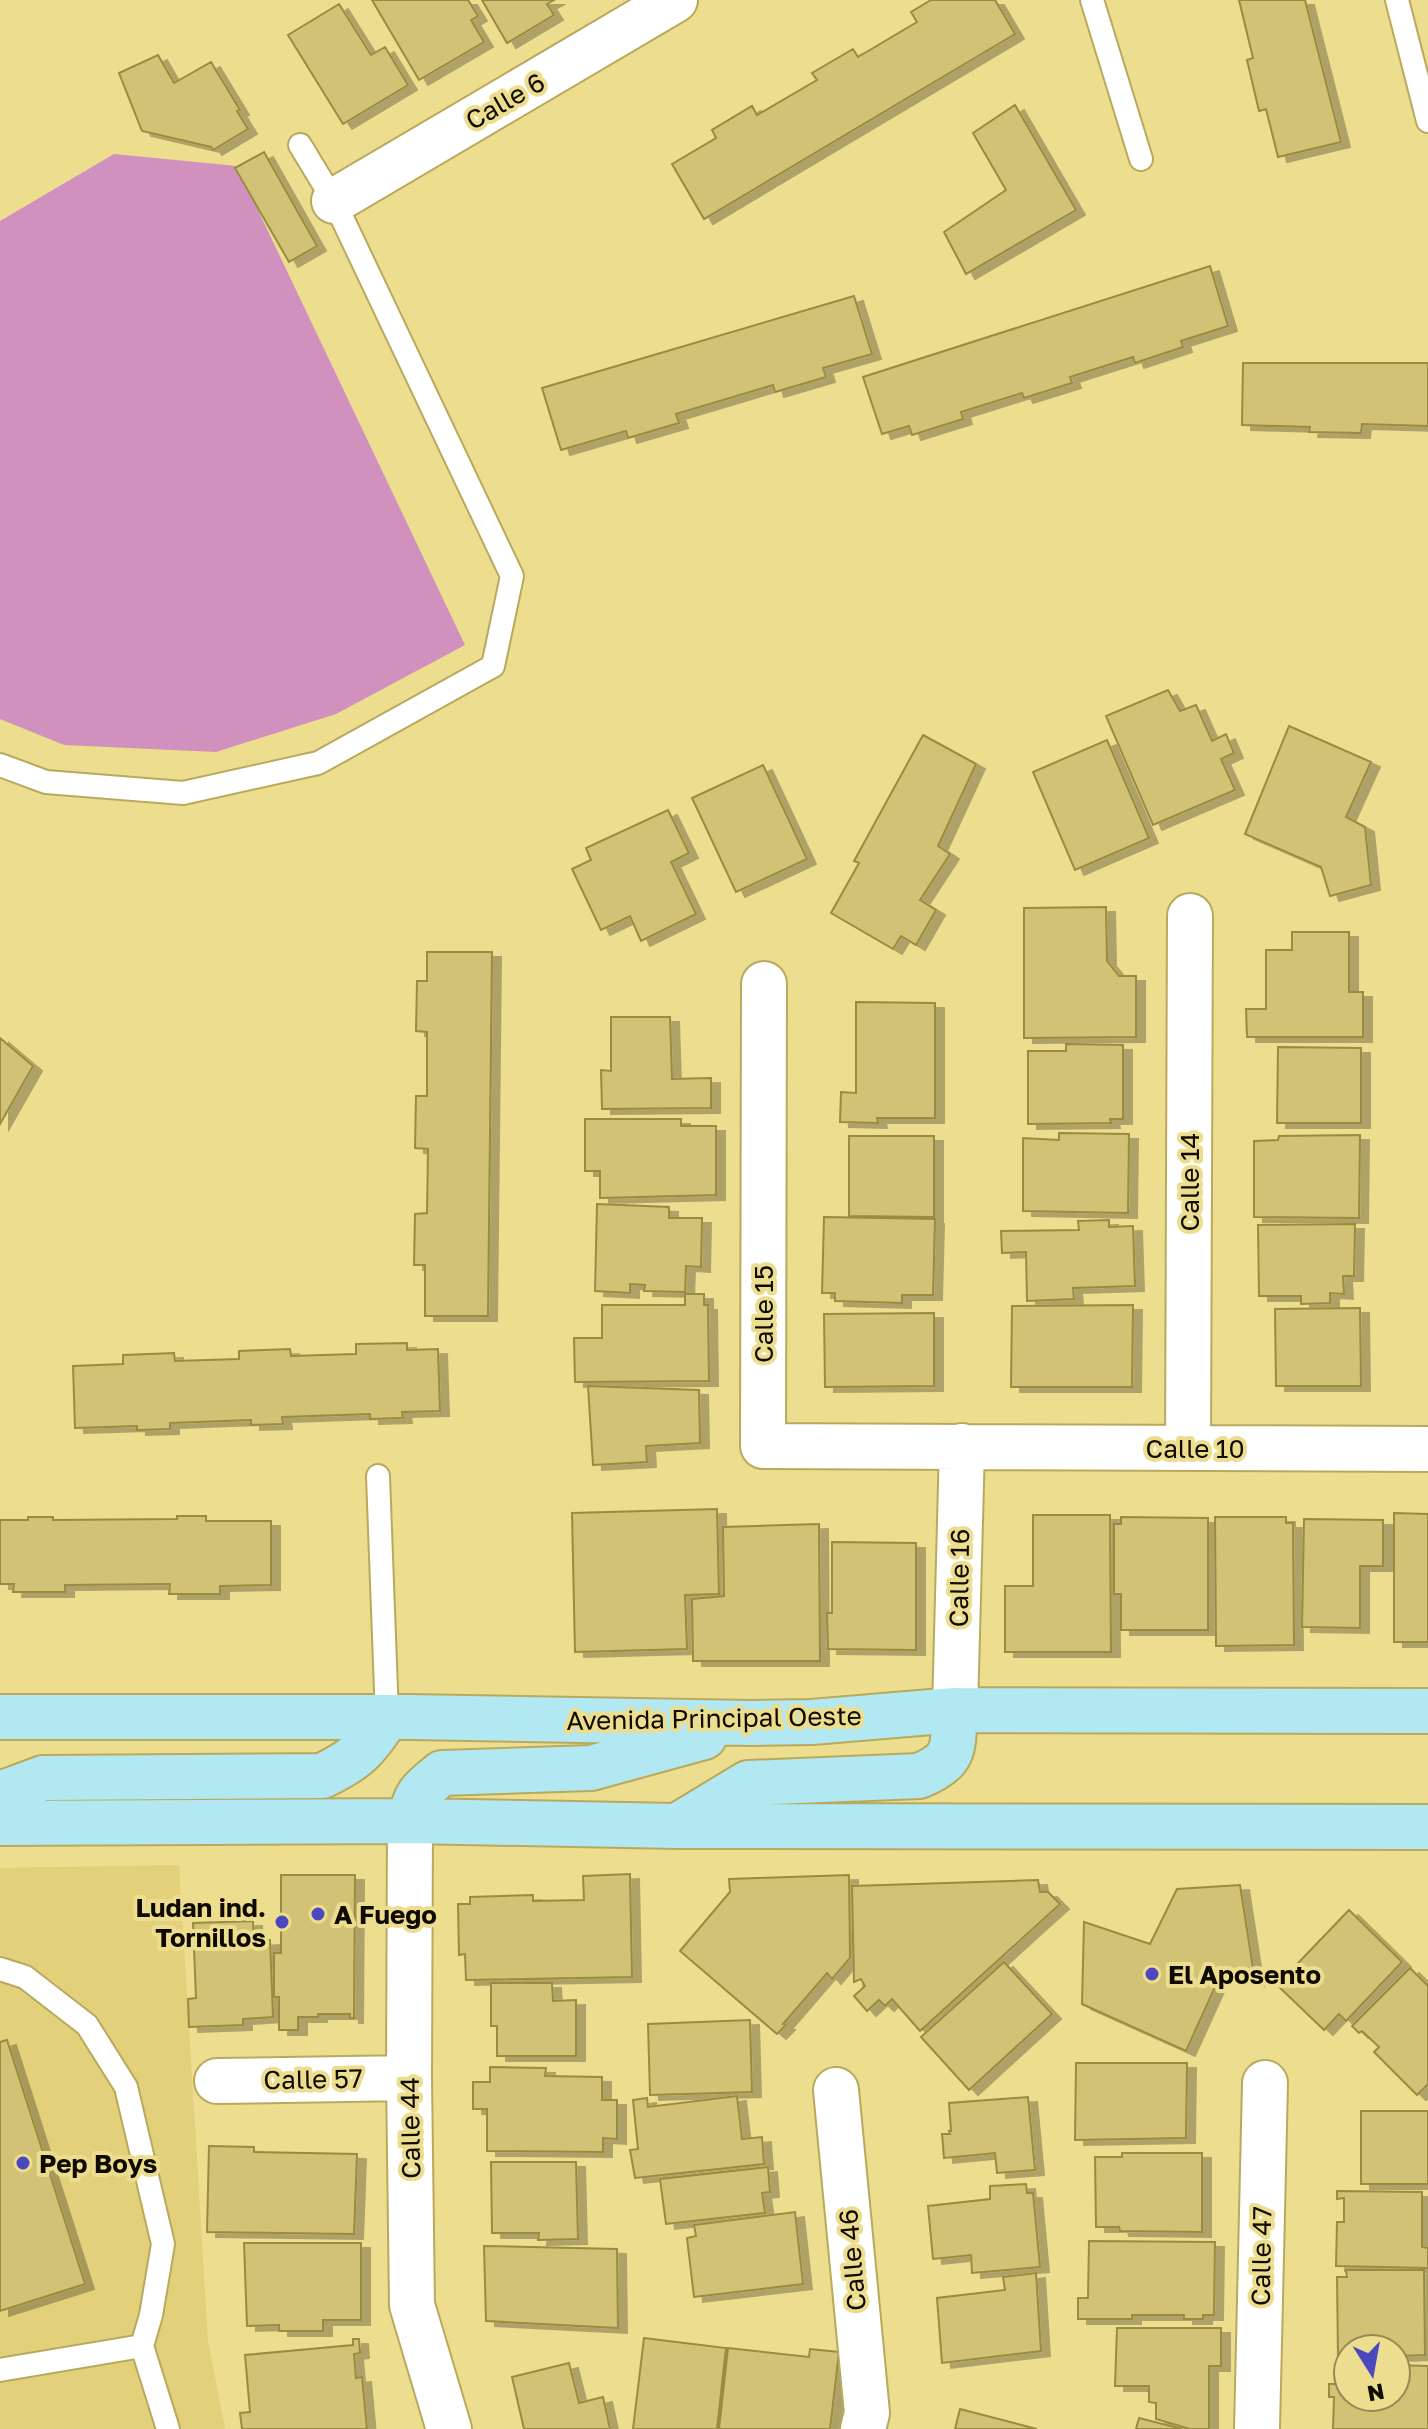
<svg xmlns="http://www.w3.org/2000/svg" width="1428" height="2429" font-family="'Golos Text',sans-serif">
  <style>
    .built { fill: #e2d07a }
    .green { fill: #d191be }
    .building { fill: #d2c275; stroke: #9b8b3f; stroke-width: 2; filter: url(#shadow) }
    .lines { fill: none; stroke-linecap: round; stroke-linejoin: round }
    .lane-casing { stroke: #b9a95d; stroke-width: 26 }
    .street-casing { stroke: #b9a95d; stroke-width: 48 }
    .secondary-casing { stroke: #b9a95d; stroke-width: 48 }
    .lane { stroke: #fff; stroke-width: 22 }
    .street { stroke: #fff; stroke-width: 44 }
    .secondary { stroke: #b2e8f2; stroke-width: 44 }
    .poi-dot { fill: #4a48be; stroke: #eddd8f; stroke-width: 3 }
    .labels { text-anchor: middle; dominant-baseline: central; stroke-width: 8; stroke-linejoin: round; paint-order: stroke }
    .street-label { font-size: 26px; fill: #100b00; stroke: #eddd8f }
    .poi-label { font-size: 26px; font-weight: bold; fill: #100b00; stroke: #eddd8f; text-anchor: start }
  </style>
  <defs>
    <filter id="shadow"><feDropShadow dx="9" dy="5" stdDeviation="0" flood-color="#0004"/></filter>
  </defs>
  <rect width="100%" height="100%" fill="#eddd8f"/>
  <path class="built" d="M179 1865 208 2340 225 2429H0V1868Z"/>
  <path class="green" d="M114 154 237 166 465 645 336 714 216 752 64 745 0 719V221Z"/>
  <path class="building" d="M372 0H468L478 16 471 20 484 42 419 80Z
    M482 0H554L547 4 554 15 507 43Z
    M931 0H995L1015 34 704 219 672 164 716 138 712 130 752 106 757 115 817 80 812 73 853 49 858 57 917 22 911 12Z
    M1239 0H1305L1341 142 1278 157 1266 109 1259 111 1247 60 1253 58Z
    M339 4 371 55 385 47 408 85 343 124 288 35Z
    M158 55 174 83 211 62 240 110 237 111 248 129 213 150 211 147 142 131 119 73Z
    M1015 105 1076 210 966 274 944 232 1006 190 973 133Z
    M264 152 317 246 289 262 235 168Z
    M1210 266 1228 326 1181 341 1183 347 1135 363 1133 357 1070 377 1072 383 1024 398 1022 393 961 412 963 419 912 435 909 426 882 434 863 377Z
    M854 296 872 354 823 368 826 377 775 392 773 385 676 414 679 423 628 438 626 431 561 450 542 388Z
    M1243 363H1428V426L1362 424 1361 433 1309 432 1310 427 1242 425Z
    M1168 690 1180 711 1196 705 1212 741 1226 734 1234 753 1221 759 1235 790 1153 825 1106 716Z
    M1289 726 1371 762 1346 817 1365 827 1371 885 1330 896 1321 867 1245 834Z
    M923 735 976 764 938 846 950 854 920 900 936 910 916 945 901 936 893 949 831 913 859 863 854 861Z
    M1107 740 1149 838 1075 870 1033 772Z
    M763 765 807 859 736 892 692 798Z
    M668 810 689 853 671 862 696 914 641 941 630 916 601 930 572 869 591 860 586 848Z
    M1106 907 1107 961 1119 976H1136V1037L1024 1038V908Z
    M1292 932H1349V992H1363V1037H1247L1246 1009H1266V950H1292Z
    M427 952H492L488 1316H425V1265H414L415 1214 427 1213 428 1149 415 1148 416 1096H427V1032L416 1031 417 981H427Z
    M856 1002 935 1003V1118H877L878 1123 840 1122 841 1092 856 1093Z
    M611 1017H670L672 1079 711 1078V1108L602 1109 601 1070 611 1071Z
    M0 1038 33 1066 0 1124Z
    M1066 1044 1123 1045V1119H1110L1111 1123 1028 1124V1051H1066Z
    M1278 1047 1361 1048V1123H1277Z
    M585 1119H681V1126H716V1195L600 1198V1171H585Z
    M1059 1133 1129 1134 1128 1213 1023 1211V1138L1059 1140Z
    M1360 1135 1359 1218 1254 1217V1141L1278 1140 1279 1136Z
    M849 1136H934V1217L849 1216Z
    M597 1204 669 1207V1218H702L701 1267 686 1266 685 1292 644 1291 645 1285 630 1284V1293L595 1291Z
    M824 1217 935 1219 933 1295H902V1303L835 1301V1293H822Z
    M1109 1220V1227L1133 1226 1135 1286 1073 1288 1074 1299 1027 1301 1026 1252 1002 1253 1001 1231 1079 1230 1078 1221Z
    M1355 1224 1354 1276H1343L1344 1294 1330 1293V1303L1301 1304V1296H1259L1258 1225Z
    M685 1294H704V1305H708L709 1381 575 1382 574 1338H602V1305H685Z
    M1133 1305 1132 1387H1011L1012 1306Z
    M1360 1308 1361 1386H1276L1275 1309Z
    M934 1313V1386L825 1387 824 1314Z
    M407 1343V1350L438 1349 440 1411 402 1412 403 1418 370 1419V1414L282 1417 283 1424 251 1425V1420L170 1423V1429L137 1430V1426L75 1428 73 1366 123 1364V1355L174 1353 175 1361 239 1359V1351L290 1349 291 1356 356 1354V1344Z
    M588 1386 699 1390 700 1443 646 1446 647 1462 593 1465Z
    M717 1509 719 1594 685 1595 687 1649 575 1652 572 1513Z
    M1394 1513 1428 1514V1642H1394Z
    M1033 1515H1110L1111 1652H1005V1586H1033Z
    M177 1516H206V1521H271V1585L220 1586V1594H169L170 1584 65 1585V1592H13L14 1584H0V1520H28V1517H53V1520L177 1519Z
    M1121 1517 1208 1518V1630H1121V1594H1114V1524H1121Z
    M1215 1517H1286V1523H1293L1294 1645 1216 1646Z
    M1304 1519 1383 1520V1566H1360V1628L1302 1627Z
    M819 1524 820 1661H693L692 1599 724 1596 723 1527Z
    M832 1542 916 1543V1650L828 1649 827 1613H832Z
    M630 1874 632 1977 466 1980 465 1954 459 1955 458 1904H470V1897L533 1895V1901L584 1900 583 1876Z
    M281 1875H355L354 2018H350V2014H318V2017H298V2030H279V1997H274V1953H281Z
    M849 1875 850 1958 832 1979 827 1973 783 2024 786 2025 777 2034 680 1951 730 1892 729 1879Z
    M1038 1880 1040 1892H1048L1060 1904 920 2031 892 1999 885 2006 879 2000 867 2011 854 1996 865 1986 861 1979 854 1982 852 1886Z
    M1240 1885 1255 1981 1224 1967 1186 2051 1082 2004 1084 1922 1150 1944 1177 1889Z
    M1349 1910 1402 1962 1346 2021 1339 2014 1324 2030 1277 1985Z
    M253 1921 254 1941 270 1940 273 2017 243 2019V2025L189 2027 188 1999 196 1998 193 1923Z
    M1004 1962 1052 2014 969 2090 921 2037Z
    M1410 1968 1428 1986V2084L1417 2095 1374 2052 1379 2047 1362 2031 1359 2033 1352 2026Z
    M491 1983H552L553 2001 576 2000V2056H497V2026H491Z
    M750 2020 752 2092 650 2095 648 2024Z
    M7 2040 85 2284 0 2311V2042Z
    M1076 2063H1187L1186 2138 1075 2140Z
    M490 2067 546 2068 545 2076 602 2077V2100H617V2139L603 2138V2152L487 2151V2109H473V2082H490Z
    M737 2096 742 2139 762 2137 764 2164 635 2178 630 2150 638 2149 633 2100 647 2098 648 2107Z
    M1028 2097 1035 2170 997 2173 995 2153 944 2158 942 2134H950L949 2131H951L949 2103Z
    M1361 2111H1428V2184H1361Z
    M209 2146 254 2147V2152L357 2154 354 2234 207 2232Z
    M1122 2153H1202V2232L1120 2231 1119 2227H1096L1095 2157H1122Z
    M491 2162H576L578 2239 538 2240 539 2233H492Z
    M768 2167 770 2192 762 2193 765 2213 666 2224 660 2179Z
    M1026 2184 1027 2193H1033L1040 2267 972 2273 971 2255 933 2259 928 2206 990 2199V2186Z
    M1337 2191 1422 2192V2247L1428 2248V2268L1336 2266 1337 2222H1344V2198L1337 2199Z
    M795 2212 803 2284 694 2297 687 2238 696 2236 694 2225Z
    M1089 2241 1215 2242 1214 2315H1203V2319H1184V2315H1132V2319H1078V2298H1088Z
    M244 2243H361V2320H323V2331H279V2325L247 2326Z
    M484 2246 617 2249 618 2328 486 2321Z
    M1346 2270H1424L1425 2355 1396 2356V2349H1348V2356H1338L1337 2277H1347Z
    M1036 2273 1041 2351 942 2363 937 2298 1005 2290 1003 2277Z
    M1117 2328H1221V2366H1209V2429H1190L1156 2419V2403L1149 2402V2386H1115Z
    M644 2338 726 2348 717 2429H633Z
    M353 2339H359L360 2353 354 2354 356 2378 362 2377 367 2429H242L240 2413 250 2412 245 2355 353 2345Z
    M728 2348 809 2357 810 2349 839 2352 830 2429H719Z
    M569 2363 579 2403 603 2397 610 2429H524L512 2377Z
    M1336 2365H1348V2397H1396V2365L1428 2366V2429H1333L1334 2397H1329V2384H1336Z
    M960 2409 1037 2429H955Z
    M1139 2418 1182 2429H1136Z"/>
  <g class="lines">
    <g class="lane-casing">
      <path id="lane" d="M1092 0 1141 159
        M1397 0 1428 121
        M0 765 46 782 183 793 318 763 493 666 512 576 334 201 300 145
        M378 1476 387 1717
        M0 1969 25 1977 87 2025 126 2087 163 2244 151 2315 142 2346
        M0 2370 142 2346 168 2429"/>
    </g>
    <g class="street-casing">
      <path id="street" d="M334 201 675 0
        M764 984 763 1446 1428 1449
        M1188 1448 1190 916
        M955 1710 962 1446
        M410 1821 409 2078 412 2305 449 2429
        M217 2081 409 2078
        M836 2090 867 2413 863 2429
        M1257 2429 1265 2083"/>
    </g>
    <g class="secondary-casing">
      <path id="secondary" d="M0 1717H410L752 1723 812 1722 955 1710 1428 1711
        M0 1794 43 1778 322 1776C356 1760 367 1749 387 1717
        M410 1821C415 1793 421 1790 442 1773L591 1768 704 1737
        M0 1823 410 1821 677 1826 1428 1827
        M677 1826 748 1783 919 1776C958 1760 952 1748 955 1710"/>
    </g>
    <use href="#lane" class="lane"/>
    <use href="#street" class="street"/>
    <use href="#secondary" class="secondary"/>
  </g>
  <g class="poi-dot">
    <circle cx="318" cy="1914" r="8"/>
    <circle cx="282" cy="1922" r="8"/>
    <circle cx="1152" cy="1974" r="8"/>
    <circle cx="23" cy="2163" r="8"/>
  </g>
  <g class="labels">
    <g class="street-label">
      <text transform="translate(505 101) rotate(-30)">Calle 6</text>
      <text transform="translate(1189 1182) rotate(-90)">Calle 14</text>
      <text transform="translate(763 1314) rotate(-90)">Calle 15</text>
      <text x="1195" y="1448">Calle 10</text>
      <text transform="translate(959 1578) rotate(-89)">Calle 16</text>
      <text transform="translate(714 1718) rotate(-1)">Avenida Principal Oeste</text>
      <text transform="translate(313 2079) rotate(-1)">Calle 57</text>
      <text transform="translate(410 2128) rotate(-91)">Calle 44</text>
      <text transform="translate(1261 2256) rotate(-89)">Calle 47</text>
      <text transform="translate(852 2260) rotate(-95)">Calle 46</text>
    </g>
    <g class="poi-label">
      <text x="266" y="1907" text-anchor="end">Ludan ind.<tspan x="266" dy="30">Tornillos</tspan></text>
      <text x="334" y="1914">A Fuego</text>
      <text x="1168" y="1974">El Aposento</text>
      <text x="39" y="2163">Pep Boys</text>
    </g>
  </g>
  <g transform="translate(1372 2373) rotate(169)"><circle r="38" fill="#eddd8f" stroke="#958956" stroke-width="2"/>
  <path d="M0-6L14 30L0 20L-14 30Z" fill="#4a48be"/>
  <text y="-12" font-size="22" font-weight="bold" text-anchor="middle" fill="#100b00">N</text>
  </g>
</svg>
